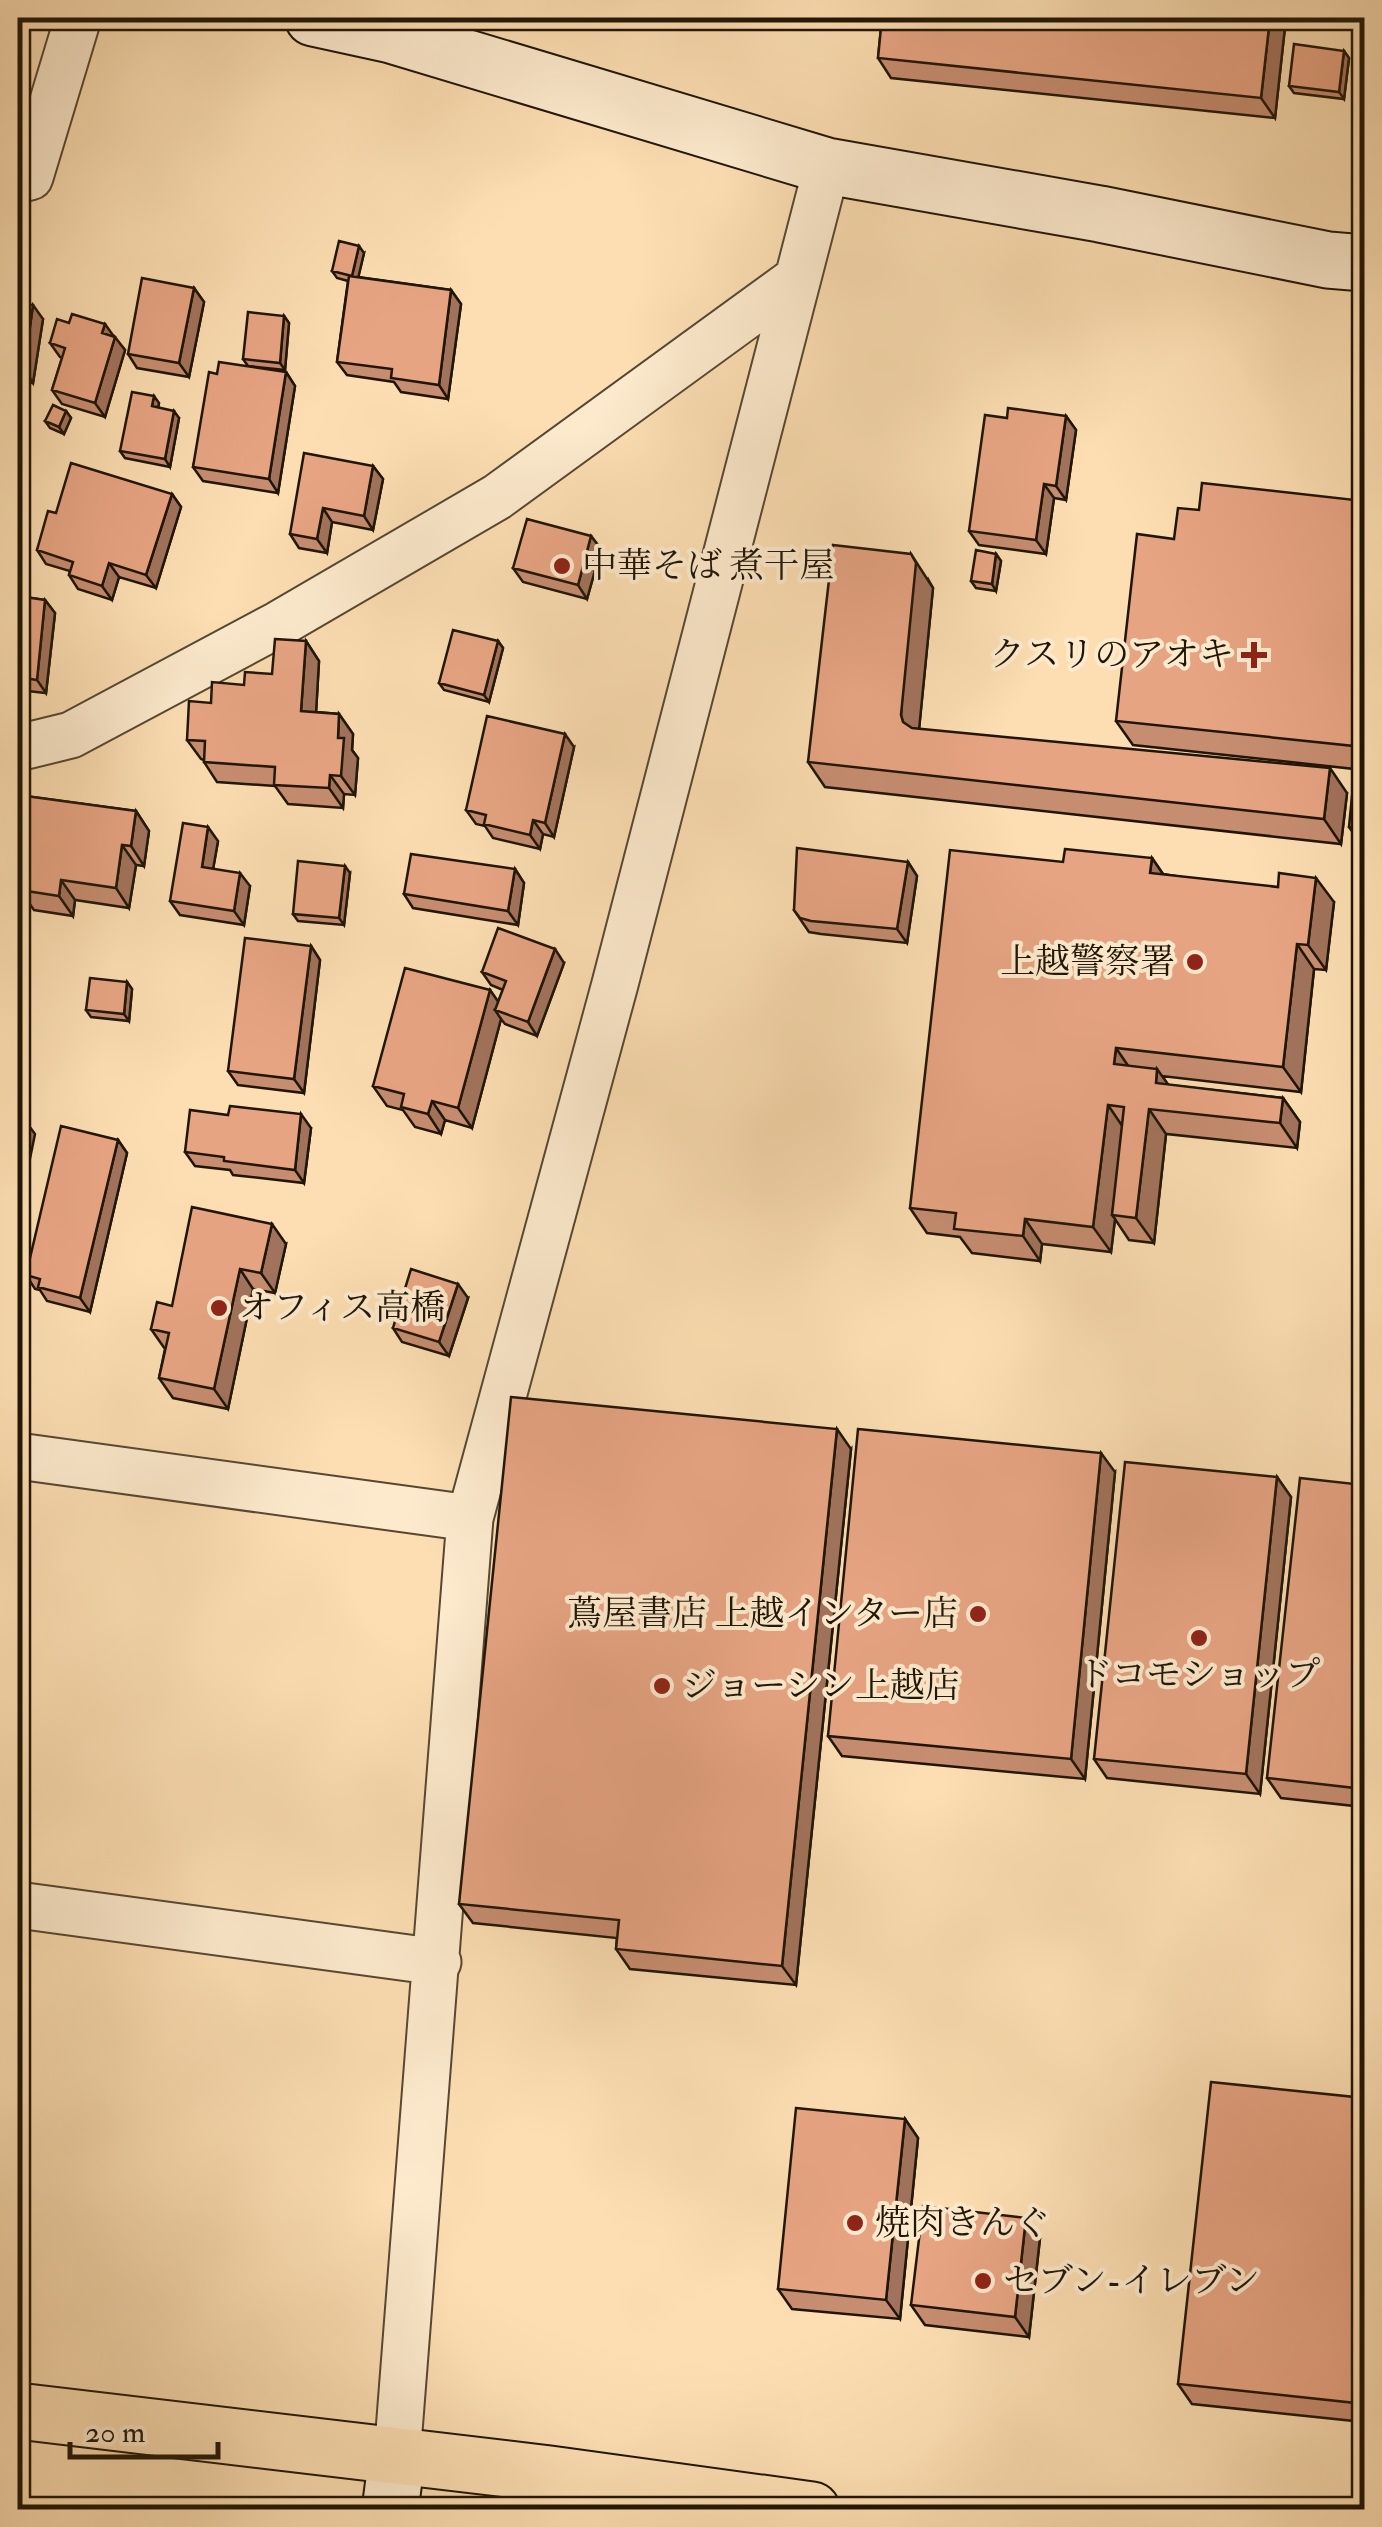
<svg xmlns="http://www.w3.org/2000/svg" width="1382" height="2527" font-family="'IM FELL Double Pica','Noto Serif JP',serif">
  <style>
    .lines { fill: none; stroke-linecap: round; stroke-linejoin: round }
    .street-casing { stroke: #574732; stroke-width: 49 }
    .secondary-casing { stroke: #201507; stroke-width: 59 }
    .primary-casing { stroke: #201507; stroke-width: 59 }
    .street { stroke: #fdeacd; stroke-width: 45 }
    .secondary { stroke: #fdeacd; stroke-width: 55 }
    .primary { stroke: #fcdeb2; stroke-width: 55 }
    .wall { fill: #c78d71; stroke: #201507; stroke-width: 2.5 }
    .shaded-wall { fill: #a2735c; stroke: #201507; stroke-width: 2.5 }
    .building { fill: #e7a483; stroke: #201507; stroke-width: 2.5 }
    .poi-dot { fill: #8f2418; stroke: #fdeacd; stroke-width: 4 }
    .labels { text-anchor: middle; dominant-baseline: central; stroke-width: 8; stroke-linejoin: round; paint-order: stroke }
    .poi-label { font-size: 35px; fill: #201507; stroke: #fdeacd; text-anchor: start }
  </style>
  <rect width="100%" height="100%" fill="#fcdeb2"/>
  <filter id="stains"><feTurbulence type="fractalNoise" baseFrequency=".002" numOctaves="4"/><feColorMatrix values="0 0 0 0 .2 0 0 0 0 .09 0 0 0 0 .02 0 0 0 .5 -.17"/></filter>
  <radialGradient id="worn" r=".72"><stop offset=".6" stop-color="#630" stop-opacity="0"/><stop offset="1" stop-color="#630" stop-opacity=".3"/></radialGradient>
  <g class="lines">
    <g class="street-casing">
      <path id="street" d="M18 180 30 177 78 18
        M18 748 71 735 279 624 497 497 794 281
        M18 1456 470 1518
        M18 1905 438 1962
        M397 2457 470 1518 615 984 827 166"/>
    </g>
    <g class="secondary-casing">
      <path id="secondary" d="M313 18 391 35 827 166 1100 214 1328 260 1364 263
        M390 2510 397 2457"/>
    </g>
    <g class="primary-casing">
      <path id="primary" d="M18 2411 550 2474 812 2510"/>
    </g>
    <use href="#street" class="street"/>
    <use href="#secondary" class="secondary"/>
    <use href="#primary" class="primary"/>
  </g>
  <path class="wall" d="M882 18H1286L1275 118 891 78 878 58Z
    M1344 51 1349 58 1344 99 1294 93 1289 86Z
    M364 253 358 277 451 290 461 304 448 399 401 392 394 382 347 375 337 362 348 281 337 278 332 271Z
    M194 288 204 302 189 377 137 368 128 354Z
    M18 303 43 319 33 383 18 381Z
    M284 316 289 323 285 370 248 366 243 359Z
    M113 336 125 350 105 417 62 404 52 390 62 358 60 357 50 343Z
    M286 372 295 386 278 493 203 481 193 467 217 374Z
    M159 403 158 407 179 418 170 467 125 458 120 451Z
    M66 411 71 418 64 434 50 428 45 421Z
    M1066 416 1076 430 1066 500 1054 498 1046 554 979 545 969 531 1007 418Z
    M373 466 383 479 373 530 332 522 327 553 299 548 290 534Z
    M172 494 181 507 156 588 119 577 112 600 78 589 69 575 70 571 46 564 37 550 56 513Z
    M1364 501V770L1133 745 1116 721 1199 510Z
    M591 536 601 549 587 599 523 582 513 568Z
    M996 554 1001 561 996 591 976 588 971 581Z
    M928 579 933 588 919 729 1347 793 1341 844 825 787 808 762Z
    M18 596 45 600 55 613 46 693 18 690Z
    M306 641 319 661 316 712 339 714 353 734 352 750 358 758 355 795 344 794 343 808 288 804 275 786 217 782 204 762V760L201 759 187 740 211 703 244 685 272 674Z
    M498 641 503 648 489 702 444 690 439 683Z
    M574 747 554 837 543 834 540 849 493 838 485 826 476 824 466 810Z
    M1364 787V835L1354 834 1349 827Z
    M18 795 136 811 149 831 144 866 136 865 129 908 75 900 73 916 34 910 24 896 18 895Z
    M218 841 213 869 250 886 244 925 180 915 170 901Z
    M1152 858 1163 874 1334 902 1326 970 1314 969 1301 1092 1162 1076 1168 1085 1283 1098 1300 1122 1297 1148 1166 1134 1154 1243 1129 1240 1115 1219 1111 1252 1042 1244 1040 1261 972 1253 960 1237 927 1233 910 1208 1063 862Z
    M908 862 917 876 907 943 821 934 809 932 794 910Z
    M515 869 524 883 518 925 413 908 404 894Z
    M350 873 344 925 298 921 293 914Z
    M311 946 320 960 304 1093 238 1085 228 1071Z
    M564 963 537 1036 505 1024 501 1019 472 1128 445 1120 441 1134 415 1127 403 1110 387 1106 373 1086 490 990 498 1002 503 990 491 985 482 972Z
    M127 982 132 989 129 1021 91 1017 86 1010Z
    M228 1115 311 1128 304 1183 233 1175 230 1170 195 1166 185 1152Z
    M118 1140 127 1153 90 1312 47 1301 40 1290 35 1289 26 1275Z
    M286 1244 275 1293 253 1289 228 1409 173 1398 159 1378 165 1349 151 1329 172 1306Z
    M468 1298 449 1356 402 1342 393 1328Z
    M851 1449 796 1985 630 1969 616 1949 617 1938 473 1923 459 1904Z
    M1115 1472 1085 1779 842 1756 828 1736Z
    M1277 1477 1291 1497 1260 1794 1107 1778 1094 1759Z
    M1364 1485V1807L1281 1798 1267 1778Z
    M1364 2098V2422L1192 2404 1178 2384Z
    M905 2119 918 2138 900 2319 792 2309 778 2289Z
    M1026 2218 1040 2238 1029 2337 925 2325 911 2305Z"/>
  <path class="shaded-wall" d="M1270 18H1286L1275 118 1261 98Z
    M1344 51 1349 58 1344 99 1339 92Z
    M359 246 364 253 357 283 352 276Z
    M194 288 204 302 189 377 179 363Z
    M451 290 461 304 448 399 439 385Z
    M33 305 43 319 33 383 24 369Z
    M284 316 289 323 285 370 280 363Z
    M105 324 115 338 102 333Z
    M115 337 125 350 105 417 95 403Z
    M286 372 295 386 278 493 269 479Z
    M154 396 159 403 157 413 152 406Z
    M66 411 71 418 64 434 59 427Z
    M174 411 179 418 170 467 165 459Z
    M1066 416 1076 430 1066 500 1056 486Z
    M373 466 383 479 373 530 364 516Z
    M1044 484 1054 498 1046 554 1036 540Z
    M172 494 181 507 156 588 146 575Z
    M323 508 332 522 327 553 317 539Z
    M591 536 601 549 587 599 578 585Z
    M911 554 933 588 918 740 903 722 901 715Z
    M996 554 1001 561 996 591 992 584Z
    M109 563 119 577 112 600 102 586Z
    M45 600 55 613 46 693 37 680Z
    M306 641 319 661 315 731 301 711Z
    M498 641 503 648 489 702 484 695Z
    M339 714 353 734 352 750 358 758 355 795 341 776 338 738Z
    M565 734 574 747 554 837 545 823Z
    M1330 768 1347 793 1341 844 1324 819Z
    M330 775 344 794 343 808 329 788Z
    M136 811 149 831 144 866 131 846Z
    M533 820 543 834 540 849 530 835Z
    M208 827 218 841 211 881 202 867Z
    M122 845 136 865 129 908 116 888Z
    M1152 858 1169 883 1150 873Z
    M908 862 917 876 907 943 897 929Z
    M345 866 350 873 344 925 339 918Z
    M515 869 524 883 518 925 508 911Z
    M240 873 250 886 244 925 234 911Z
    M1316 878 1334 902 1326 970 1308 945Z
    M61 880 75 900 73 916 59 896Z
    M1297 944 1314 969 1301 1092 1283 1067Z
    M311 946 320 960 304 1093 294 1079Z
    M555 949 564 963 537 1036 528 1022Z
    M127 982 132 989 129 1021 124 1014Z
    M490 990 504 1010H495L501 1019 472 1128 458 1108Z
    M1116 1048 1133 1073 1114 1064Z
    M1157 1069 1175 1094 1156 1083Z
    M1283 1098 1300 1122 1297 1148 1280 1123Z
    M432 1101 445 1120 441 1134 428 1114Z
    M1108 1105 1125 1130 1112 1215 1115 1219 1111 1252 1093 1227Z
    M1149 1109 1166 1134 1154 1243 1136 1218Z
    M301 1114 311 1128 304 1183 295 1170Z
    M21 1115 35 1134 18 1217V1133Z
    M118 1140 127 1153 90 1312 80 1298Z
    M1025 1219 1042 1244 1040 1261 1023 1236Z
    M272 1224 286 1244 275 1293 261 1273Z
    M240 1269 253 1289 228 1409 214 1389Z
    M458 1284 468 1298 449 1356 439 1342Z
    M837 1429 851 1449 796 1985 782 1966Z
    M1101 1453 1115 1472 1085 1779 1071 1759Z
    M1277 1477 1291 1497 1260 1794 1246 1774Z
    M905 2119 918 2138 900 2319 886 2300Z
    M1026 2218 1040 2238 1029 2337 1015 2317Z
    M1364 2326V2415L1356 2403Z"/>
  <path class="building" d="M882 18H1270L1261 98 878 58Z
    M1294 44 1344 51 1339 92 1289 86Z
    M339 241 359 246 352 276 332 271Z
    M349 276 451 290 439 385 391 378 392 369 337 362Z
    M142 278 194 288 179 363 128 354Z
    M18 303 33 305 24 369 18 368Z
    M248 312 284 316 280 363 243 359Z
    M72 314 105 324 102 333 115 337 95 403 52 390 65 348 50 343 57 319 69 323Z
    M219 362 286 372 269 479 193 467 209 372 217 374Z
    M132 392 154 396 152 406 174 411 165 459 120 451Z
    M53 405 66 411 59 427 45 421Z
    M1008 408 1066 416 1056 486 1044 484 1036 540 969 531 985 415 1007 418Z
    M304 453 373 466 364 516 323 508 317 539 290 534Z
    M71 463 172 494 146 575 109 563 102 586 69 575 73 562 37 550 48 511 56 513Z
    M1202 483 1364 501V747L1116 721 1137 534 1174 539 1178 508 1199 510Z
    M527 519 591 536 578 585 513 568Z
    M833 545 911 554 916 563 901 715 903 722 912 728 1330 768 1324 819 808 762Z
    M976 550 996 554 992 584 971 581Z
    M18 596 45 600 37 680 18 677Z
    M453 630 498 641 484 695 439 683Z
    M275 639 306 641 301 711 339 714 338 738H344L341 776 330 775 329 788 274 785 275 767 204 762 205 741 187 740 189 701 211 703 212 682 244 685 245 672 272 674Z
    M487 716 565 734 545 823 533 820 530 835 484 824 486 815 466 810Z
    M1353 786 1364 787V829L1349 827Z
    M18 795 136 811 131 846 122 845 116 888 61 880 59 896 20 890 22 878 18 877Z
    M183 823 208 827 202 867 240 873 234 911 170 901Z
    M797 848 908 862 897 929 811 921 800 918 794 910Z
    M1065 849 1152 858 1150 873 1278 887 1279 873 1316 878 1308 945 1297 944 1283 1067 1116 1048 1114 1064 1157 1069 1156 1083 1283 1098 1280 1123 1149 1109 1136 1218 1112 1215 1124 1107 1108 1105 1093 1227 1025 1219 1023 1236 954 1229 956 1213 910 1208 950 850 1063 862Z
    M411 854 515 869 508 911 404 894Z
    M298 861 345 866 339 918 293 914Z
    M498 928 555 949 528 1022 495 1010 506 981 482 972Z
    M245 938 311 946 294 1079 228 1071Z
    M405 968 490 990 458 1108 432 1101 428 1114 401 1107 404 1094 373 1086Z
    M90 978 127 982 124 1014 86 1010Z
    M230 1106 301 1114 295 1170 224 1161V1157L185 1152 190 1110 228 1115Z
    M18 1114 21 1115 18 1133Z
    M61 1126 118 1140 80 1298 38 1287 40 1279 26 1275Z
    M192 1207 272 1224 261 1273 240 1269 214 1389 159 1378 169 1333 151 1329 157 1302 172 1306Z
    M411 1269 458 1284 439 1342 393 1328Z
    M511 1397 837 1429 782 1966 616 1949 619 1920 459 1904Z
    M858 1429 1101 1453 1071 1759 828 1736Z
    M1125 1462 1277 1477 1246 1774 1094 1759Z
    M1300 1478 1364 1485V1789L1267 1778Z
    M1211 2082 1364 2098V2326L1356 2403 1178 2384Z
    M796 2108 905 2119 886 2300 778 2289Z
    M923 2206 1026 2218 1015 2317 911 2305Z"/>
  <g class="poi-dot">
    <circle cx="562" cy="566" r="10"/>
    <path d="M1249 640h10v10h10v10h-10v10h-10v-10h-10v-10h10z"/>
    <circle cx="1195" cy="962" r="10"/>
    <circle cx="219" cy="1308" r="10"/>
    <circle cx="978" cy="1614" r="10"/>
    <circle cx="1199" cy="1638" r="10"/>
    <circle cx="662" cy="1686" r="10"/>
    <circle cx="855" cy="2223" r="10"/>
    <circle cx="983" cy="2281" r="10"/>
  </g>
  <g class="labels">
    <g class="poi-label">
      <text x="582" y="566">中華そば 煮干屋</text>
      <text x="1234" y="655" text-anchor="end">クスリのアオキ</text>
      <text x="1175" y="962" text-anchor="end">上越警察署</text>
      <text x="239" y="1308">オフィス高橋</text>
      <text x="958" y="1614" text-anchor="end">蔦屋書店 上越インター店</text>
      <text x="1199" y="1675" text-anchor="middle">ドコモショップ</text>
      <text x="682" y="1686">ジョーシン上越店</text>
      <text x="875" y="2223">焼肉きんぐ</text>
      <text x="1003" y="2281">セブン-イレブン</text>
    </g>
  </g>
  <rect width="1382" height="2527" fill="none" stroke="#fcdeb2" stroke-width="60"/>
  <rect x="20" y="20" width="1342" height="2487" fill="none" stroke="#201507" stroke-width="5"/>
  <rect x="30" y="30" width="1322" height="2467" fill="none" stroke="#201507" stroke-width="2.5"/>
  <path d="M70 2442v15h148v-15" fill="none" stroke="#201507" stroke-width="5"/>
  <text x="85" y="2442" font-size="30" fill="#201507" stroke="#fdeacd" stroke-width="8" paint-order="stroke">20 m</text>
  <rect width="100%" height="100%" filter="url(#stains)"/>
  <rect width="100%" height="100%" fill="url(#worn)"/>
</svg>
